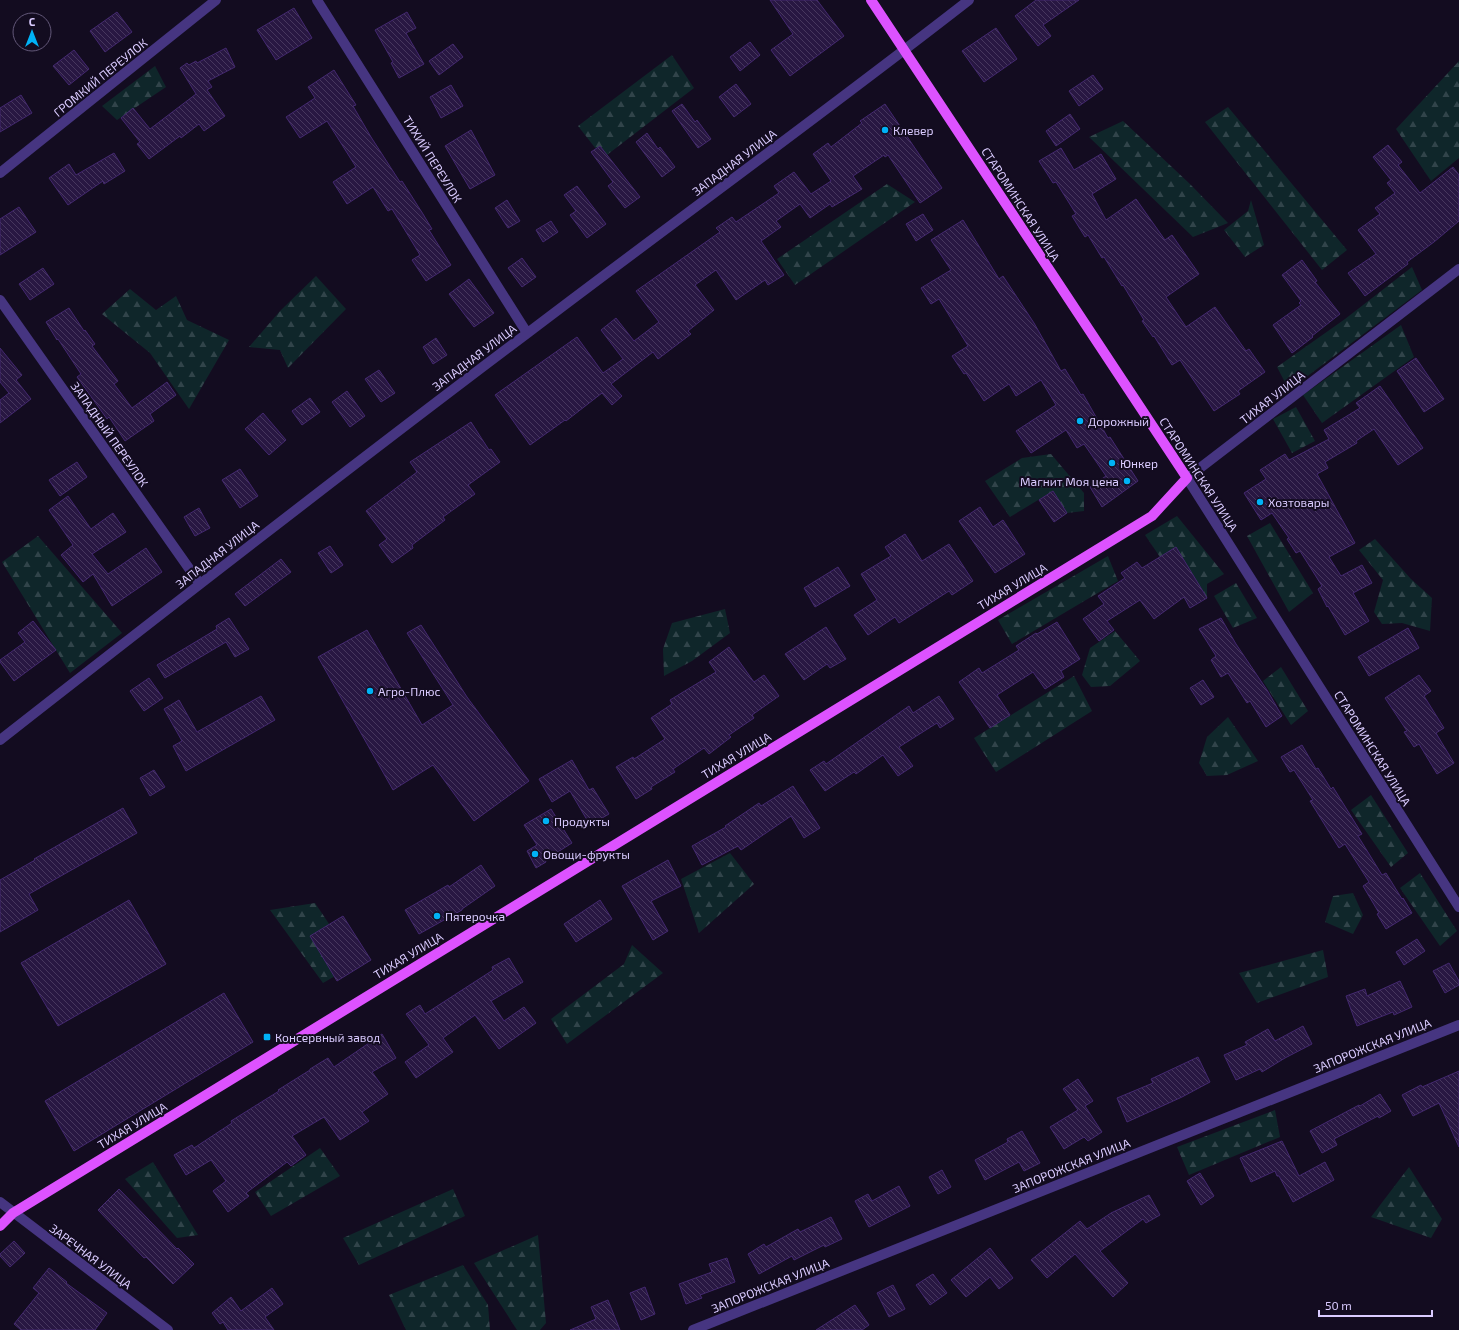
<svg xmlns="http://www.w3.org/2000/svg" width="1459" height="1330" font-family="'Exo 2',sans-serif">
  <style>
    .forest { fill: url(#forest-firs) }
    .building { fill: url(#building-back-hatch); stroke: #43286f }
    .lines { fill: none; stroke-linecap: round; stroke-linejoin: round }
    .minor { stroke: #463581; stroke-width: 10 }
    .tertiary { stroke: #463581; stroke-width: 10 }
    .primary { stroke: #dd52ff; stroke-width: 10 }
    .poi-dot { fill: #00b2f6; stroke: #130c20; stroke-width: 1.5 }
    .labels { text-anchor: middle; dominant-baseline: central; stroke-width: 4; stroke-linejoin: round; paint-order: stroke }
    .street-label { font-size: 12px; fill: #dacbff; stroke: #130c20 }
    .poi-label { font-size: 12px; fill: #dacbff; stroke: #130c20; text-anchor: start }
  </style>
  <defs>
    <pattern id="forest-firs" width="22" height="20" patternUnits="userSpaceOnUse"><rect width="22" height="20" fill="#0f262a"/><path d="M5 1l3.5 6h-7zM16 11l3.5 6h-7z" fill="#31444a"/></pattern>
    <pattern id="building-back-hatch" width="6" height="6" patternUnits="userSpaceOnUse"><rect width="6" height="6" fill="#281742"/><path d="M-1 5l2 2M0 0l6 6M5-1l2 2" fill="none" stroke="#47375e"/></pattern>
  </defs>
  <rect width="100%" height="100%" fill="#130c20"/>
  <path class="forest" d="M672 55 694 88 603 158 578 126Z
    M1459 61V158L1431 181 1396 129Z
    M155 66 166 87 117 120 102 106Z
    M1228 107 1347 250 1322 270 1205 122Z
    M1123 121 1190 184 1228 223 1193 237 1089 137Z
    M887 184 915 202 795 285 777 259Z
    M1251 200 1264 245 1245 257 1224 230 1248 211Z
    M1412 267 1422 290 1289 390 1277 367 1345 319Z
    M316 276 346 309 288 368 280 350 249 347 280 311Z
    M130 289 156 310 176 296 187 320 229 340 189 409 150 353 102 314Z
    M1401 325 1414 357 1322 423 1303 395Z
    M1296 407 1315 441 1292 453 1273 419Z
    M1051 454 1084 493V511L1067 513 1053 491 1010 517 985 481 1022 458Z
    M1177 516 1224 574 1207 584V598L1176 547 1160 557 1145 535Z
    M1270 523 1313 593 1289 612 1247 536Z
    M38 536 122 633 70 673 2 562Z
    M1375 539 1411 579 1432 598 1430 631 1402 623 1382 624 1374 612 1383 580 1359 550Z
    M1108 556 1118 581 1012 644 998 620Z
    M1236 583 1257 618 1233 628 1214 596Z
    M725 609 730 633 692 661 664 676 663 649 672 623Z
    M1115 631 1140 661 1110 686 1091 687 1082 675 1090 648Z
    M1281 667 1308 711 1291 725 1263 681Z
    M1074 676 1092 711 996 772 974 738Z
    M1228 717 1258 761 1227 775 1207 776 1199 763 1207 737Z
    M1371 795 1408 853 1391 867 1351 810Z
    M730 853 754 884 699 933 681 879Z
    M1420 873 1457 931 1440 946 1400 888Z
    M1353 893 1363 915 1353 934 1325 922 1333 896Z
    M315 903 356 964 323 983 270 910Z
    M632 945 663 973 567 1044 551 1019 624 964Z
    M1323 950 1328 977 1257 1003 1239 973Z
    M1275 1110 1280 1137 1189 1175 1177 1147Z
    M320 1148 340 1176 271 1216 255 1192Z
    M153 1162 198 1235 177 1238 125 1179Z
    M1409 1167 1442 1219 1431 1238 1371 1217Z
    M453 1189 465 1216 359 1265 343 1238Z
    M538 1235 546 1323 540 1330H517L474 1263Z
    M463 1265 488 1305 490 1330H406L389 1295Z"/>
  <path class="building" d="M770 0H817L844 36 790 76 771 50 793 34Z
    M1036 0H1079L1043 25 1051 36 1038 46 1015 16Z
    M294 8 312 38 276 60 257 30Z
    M117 12 132 32 105 52 90 31Z
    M407 12 416 28 406 33 424 64 399 78 391 63 393 62 375 30Z
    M996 28 1017 59 984 82 962 51Z
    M750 42 760 55 740 71 730 57Z
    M453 44 463 57 439 75 429 61Z
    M226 48 235 67 208 81 212 87 207 90 225 116 204 131 199 124 181 138 180 136 149 159 137 144 140 142 121 118 133 108 150 129 196 94 180 68 187 63 189 65 196 61 197 63Z
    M74 50 89 69 69 85 53 66Z
    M334 70 356 105 353 106 371 137 400 182 402 181 423 214 432 229 429 230 451 265 426 281 412 260 420 255 392 209 388 211 373 187 347 204 333 182 356 167 327 121 300 138 286 117 315 98 308 87Z
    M1093 75 1103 89 1079 106 1069 91Z
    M736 84 751 104 734 117 719 97Z
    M451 85 463 106 441 118 430 97Z
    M21 95 32 113 0 132V108Z
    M682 104 695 122 697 120 711 139 698 148 672 111Z
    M885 104 942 188 920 203 888 155 885 157 884 155 853 176 862 189 832 207 830 204 810 218 800 204 776 221 781 227 761 241 784 275 768 285 765 280 736 300 716 270 695 285 714 310 688 331 691 334 658 359 653 352 611 384 622 396 612 405 602 393 566 421 565 420 530 445 495 395 577 337 603 373 623 359 601 330 616 318 634 341 659 322 636 291 720 232 716 228 732 217 736 222 779 193 774 186 794 172 811 194 831 181 813 154 828 143 831 147 862 123 860 121Z
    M1070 114 1080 129 1056 146 1046 131Z
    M471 130 495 175 470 189 445 146Z
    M647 133 658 149 660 147 675 167 662 177 636 142Z
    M1388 145 1402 162 1398 165 1420 193 1453 167 1459 175V221L1434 242 1407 262 1408 264 1365 296 1348 273 1376 254 1358 230 1380 214 1375 208 1395 193 1387 183 1391 180 1373 157Z
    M600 146 640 197 625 208 608 186 613 182 591 152Z
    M1061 148 1074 170 1101 154 1116 179 1092 194 1106 220 1136 199 1165 240 1172 235 1199 274 1166 297 1186 327 1215 307 1246 351 1249 349 1265 372 1238 391 1240 394 1214 411 1180 360 1172 365 1154 336 1153 337 1142 321 1144 320 1123 285 1122 286 1104 257 1102 258 1088 235 1085 237 1072 216 1076 214 1056 182 1053 183 1039 161Z
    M114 153 125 171 104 184 103 181 68 205 49 178 69 164 76 175Z
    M577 186 606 224 587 238 570 215 576 211 564 195Z
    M507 200 520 221 508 228 495 208Z
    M19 207 36 232 0 255V219Z
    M923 214 933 230 916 241 906 224Z
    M963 220 999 279 1003 276 1034 323 1061 371 1065 369 1081 395 1083 394 1108 438 1110 437 1138 481 1102 507 1090 487 1106 476 1084 444 1077 448 1066 430 1031 453 1016 431 1056 405 1041 380 1016 396 1009 384 984 401 966 373 964 374 952 356 968 346 939 299 931 304 921 288 951 270 931 240Z
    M551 221 558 232 543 242 536 230Z
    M522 258 536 277 522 287 508 268Z
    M1302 260 1317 281 1315 282 1340 314 1312 336 1313 337 1292 353 1273 325 1301 305 1299 303 1301 301 1282 275Z
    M43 268 54 284 30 300 19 284Z
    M469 279 494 313 474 327 449 294Z
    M69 308 84 331 85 330 95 344 92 346 118 381 114 384 132 408 167 382 176 395 150 414 154 421 125 441 109 417 107 419 77 377 81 374 58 339 57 340 46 322Z
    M436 338 447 355 433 364 423 347Z
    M0 348 22 375 16 380 31 399 0 423V400L9 393 0 382Z
    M1416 358 1444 399 1424 412 1397 371Z
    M379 370 395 393 381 402 365 379Z
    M1380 386 1423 448 1398 465 1374 429 1356 441 1357 443 1325 462 1328 468 1317 474 1355 543 1329 557 1341 576 1362 565 1372 583 1353 593 1369 621 1345 635 1328 606 1327 607 1318 589 1322 586 1300 551 1296 553 1287 539 1289 538 1272 513 1261 520 1244 493 1266 479 1260 470 1285 454 1289 460 1329 439 1324 430 1360 408 1356 403Z
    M347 391 365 416 350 427 332 402Z
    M310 398 320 412 302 425 292 411Z
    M263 413 286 440 269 455 245 429Z
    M471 422 489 450 491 449 500 462 468 485 475 494 443 517 445 520 412 545 413 548 392 563 379 545 387 539 366 511 417 472 410 462Z
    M77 462 87 477 60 496 49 480Z
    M240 469 258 496 240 508 222 480Z
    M1053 491 1067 513 1054 522 1039 500Z
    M68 496 91 529 113 513 126 532 92 554 108 574 146 548 162 572 112 606 93 574 83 582 61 555 73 545 49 510Z
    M980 507 993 527 1003 520 1025 554 995 573 959 521Z
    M199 508 210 528 195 536 184 517Z
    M905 534 922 561 949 544 973 581 952 595 949 591 899 623 895 617 868 635 854 615 877 600 861 574 891 556 885 547Z
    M330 546 343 565 331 573 318 553Z
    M1176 547 1207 598 1190 608 1184 597 1154 619 1140 600 1107 621 1114 630 1099 641 1083 619 1104 604 1098 596 1125 578 1121 573 1137 562 1142 568Z
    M281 559 291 572 245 606 235 594Z
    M838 567 850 586 815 607 804 588Z
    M229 618 249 649 235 657 226 642 165 678 157 665 217 629 216 626Z
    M1221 618 1236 644 1267 690 1282 716 1266 727 1250 701 1247 703 1228 673 1221 677 1211 660 1216 656 1199 629Z
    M33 621 56 650 14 681 0 662V660L25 642 18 633Z
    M1057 622 1080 659 1061 671 1064 677 1045 689 1033 672 997 695 1010 715 990 728 959 682 979 668 982 673 1019 650 1016 646 1036 633 1037 634Z
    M421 625 467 697 529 781 474 821 433 765 393 790 318 657 367 630 422 725 453 705 407 633Z
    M826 627 846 659 830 668 827 664 804 680 785 654Z
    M1408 628 1419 648 1369 676 1358 657Z
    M729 647 754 682 764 675 779 696 752 715 754 718 729 735 731 737 709 754 704 748 673 769 675 772 651 787 652 789 636 799 616 767 633 757 634 759 665 739 651 718 672 704 670 700 716 672 709 662Z
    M1419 675 1431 691 1424 696 1444 728 1436 733 1454 763 1437 774 1419 744 1414 747 1404 732 1407 731 1385 698Z
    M149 678 163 698 144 711 130 691Z
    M1203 680 1214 697 1201 705 1190 688Z
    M261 696 275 720 186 771 173 746 182 741 164 709 179 700 197 732Z
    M939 696 954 719 940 728 937 723 899 747 913 766 898 776 883 755 856 774 854 772 825 791 810 770 824 761 826 764 909 706 913 713Z
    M1302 745 1316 769 1318 768 1331 789 1333 787 1362 834 1358 836 1382 875 1386 873 1402 899 1403 898 1412 913 1386 929 1377 914 1379 913 1363 886 1369 882 1345 844 1339 848 1310 801 1313 800 1294 770 1290 772 1281 757Z
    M572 760 589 790 593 788 609 814 590 825 570 791 552 802 539 779Z
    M154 770 165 787 150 796 140 778Z
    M793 786 820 828 804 838 791 816 741 850 738 846 702 865 692 846 726 827 725 826 759 803 761 806Z
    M123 808 137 833 29 894 38 910 0 932V880L35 860 34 859Z
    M551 809 572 843 545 860 546 862 536 868 527 851 537 845 524 825Z
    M668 860 681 886 651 901 668 931 653 940 622 886Z
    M481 865 495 886 462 909V910L419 934 405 910 448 885 449 887Z
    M129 900 166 964 58 1026 21 963Z
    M600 900 612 919 576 942 564 924Z
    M343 916 371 960 337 981 310 936Z
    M1417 939 1425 951 1404 965 1396 952Z
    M509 958 523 982 491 1001 504 1021 524 1007 536 1023 499 1049 475 1015 443 1038 453 1052 416 1078 405 1062 429 1045 406 1014 420 1005 425 1014 493 970 492 967Z
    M1449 963 1459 981V985L1445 993 1433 971Z
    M1400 981 1412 1007 1394 1015 1393 1012 1357 1026 1346 996 1365 989 1367 996Z
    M224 993 253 1042 74 1151 45 1101Z
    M1303 1026 1312 1044 1285 1058 1262 1072 1260 1069 1236 1080 1224 1055 1247 1045 1245 1042 1268 1029 1275 1041Z
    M382 1034 396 1058 372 1072 388 1094 362 1112 369 1121 340 1140 324 1117 292 1136 306 1155 291 1166 287 1162 246 1193 249 1196 228 1212 213 1191 226 1181 211 1160 186 1175 174 1155 192 1145 194 1148 232 1123 231 1121 279 1091 278 1090 310 1070V1069L328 1058 334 1067 369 1043 368 1042Z
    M1198 1057 1210 1082 1182 1097 1127 1122 1117 1098 1153 1083 1151 1079Z
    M1459 1071V1147L1439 1103 1413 1116 1402 1095 1421 1085 1422 1087Z
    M1078 1079 1093 1101 1085 1106 1102 1132 1088 1141 1084 1137 1064 1149 1050 1127 1078 1110 1063 1089Z
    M1380 1094 1391 1111 1379 1118 1378 1116 1334 1139 1337 1145 1322 1153 1310 1131 1359 1105 1360 1106Z
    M1022 1131 1040 1163 1024 1171 1019 1162 985 1180 975 1160 1008 1142 1007 1139Z
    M1282 1141 1299 1176 1325 1162 1334 1180 1293 1202 1279 1176H1277L1275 1171 1251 1182 1240 1158Z
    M942 1170 951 1187 938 1194 929 1177Z
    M1200 1173 1214 1196 1201 1205 1187 1181Z
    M899 1186 910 1206 869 1227 855 1201 868 1194 872 1201Z
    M119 1189 177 1249 178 1248 194 1264 173 1284 146 1257 144 1258 98 1210Z
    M1149 1195 1160 1215 1146 1223 1143 1219 1100 1251 1128 1283 1113 1297 1075 1254 1047 1278 1031 1260 1080 1221 1087 1229 1111 1213Z
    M831 1217 842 1239 825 1247 824 1245 794 1260 792 1256 759 1274 748 1254 764 1244 766 1247 798 1229 800 1232Z
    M14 1241 25 1253 10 1267 0 1256V1254Z
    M990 1248 1013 1278 999 1289 990 1277 966 1297 951 1280Z
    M727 1258 735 1282 700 1295 702 1298 686 1304 679 1284 712 1272 709 1264Z
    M49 1268 67 1282 66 1283 107 1313 95 1330H21L14 1324 39 1293 33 1288Z
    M933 1274 947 1293 930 1305 916 1285Z
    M893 1285 905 1309 889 1317 877 1293Z
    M645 1287 655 1314 641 1320 630 1293Z
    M272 1288 283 1304 265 1317 274 1330H228L223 1322 220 1324 212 1313 231 1297 241 1311Z
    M608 1300 620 1330H570L596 1319 591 1307Z
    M855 1305 869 1325 862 1330H816Z"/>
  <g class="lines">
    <path class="minor" d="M317 0 527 333
      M0 173 216 0
      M0 300 200 584
      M1187 478 1459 269
      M0 740C175 603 351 466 529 332 675 221 824 113 969 0
      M0 1202 168 1330
      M693 1330 1459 1025"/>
    <path class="tertiary" d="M1187 478 1459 907"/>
    <path class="primary" d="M0 1226 13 1213 1152 516 1187 478 871 0"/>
  </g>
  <g class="poi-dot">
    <circle cx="885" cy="130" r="4"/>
    <circle cx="1080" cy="421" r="4"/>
    <circle cx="1112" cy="463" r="4"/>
    <circle cx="1127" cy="481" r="4"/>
    <circle cx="1260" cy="502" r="4"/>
    <circle cx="370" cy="691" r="4"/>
    <circle cx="546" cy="821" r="4"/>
    <circle cx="535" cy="854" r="4"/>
    <circle cx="437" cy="916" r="4"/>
    <rect x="263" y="1033" width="8" height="8" rx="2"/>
  </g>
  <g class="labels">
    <g class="street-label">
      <text transform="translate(100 77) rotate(-39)">ГРОМКИЙ ПЕРЕУЛОК</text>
      <text transform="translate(433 159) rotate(58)">ТИХИЙ ПЕРЕУЛОК</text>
      <text transform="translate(734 162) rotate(-37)">ЗАПАДНАЯ УЛИЦА</text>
      <text transform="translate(1021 204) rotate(57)">СТАРОМИНСКАЯ УЛИЦА</text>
      <text transform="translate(474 357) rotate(-37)">ЗАПАДНАЯ УЛИЦА</text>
      <text transform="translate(1272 397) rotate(-38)">ТИХАЯ УЛИЦА</text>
      <text transform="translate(110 434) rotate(55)">ЗАПАДНЫЙ ПЕРЕУЛОК</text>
      <text transform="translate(1199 474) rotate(57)">СТАРОМИНСКАЯ УЛИЦА</text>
      <text transform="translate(217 554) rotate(-38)">ЗАПАДНАЯ УЛИЦА</text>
      <text transform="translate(1012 586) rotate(-31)">ТИХАЯ УЛИЦА</text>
      <text transform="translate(1373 748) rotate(58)">СТАРОМИНСКАЯ УЛИЦА</text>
      <text transform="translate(736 755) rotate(-31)">ТИХАЯ УЛИЦА</text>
      <text transform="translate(408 955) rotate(-31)">ТИХАЯ УЛИЦА</text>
      <text transform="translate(1372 1045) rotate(-22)">ЗАПОРОЖСКАЯ УЛИЦА</text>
      <text transform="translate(132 1125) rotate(-31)">ТИХАЯ УЛИЦА</text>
      <text transform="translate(1071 1165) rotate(-22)">ЗАПОРОЖСКАЯ УЛИЦА</text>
      <text transform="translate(91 1256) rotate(37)">ЗАРЕЧНАЯ УЛИЦА</text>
      <text transform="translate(770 1285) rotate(-22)">ЗАПОРОЖСКАЯ УЛИЦА</text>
    </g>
    <g class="poi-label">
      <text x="893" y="130">Клевер</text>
      <text x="1088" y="421">Дорожный</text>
      <text x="1120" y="463">Юнкер</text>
      <text x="1119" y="481" text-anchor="end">Магнит Моя цена</text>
      <text x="1268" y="502">Хозтовары</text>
      <text x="378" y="691">Агро-Плюс</text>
      <text x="554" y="821">Продукты</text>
      <text x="543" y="854">Овощи-фрукты</text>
      <text x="445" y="916">Пятерочка</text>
      <text x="275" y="1037">Консервный завод</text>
    </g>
  </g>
  <g transform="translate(32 32)"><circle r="19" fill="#130c20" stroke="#635879"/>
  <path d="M0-3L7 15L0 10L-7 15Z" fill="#00b2f6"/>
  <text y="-6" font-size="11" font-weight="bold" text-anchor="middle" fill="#dacbff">С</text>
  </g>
  <path d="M1319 1310v6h113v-6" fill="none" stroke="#dacbff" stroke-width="2"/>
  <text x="1325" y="1310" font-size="12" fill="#dacbff" stroke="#130c20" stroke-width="3" paint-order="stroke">50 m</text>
</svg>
